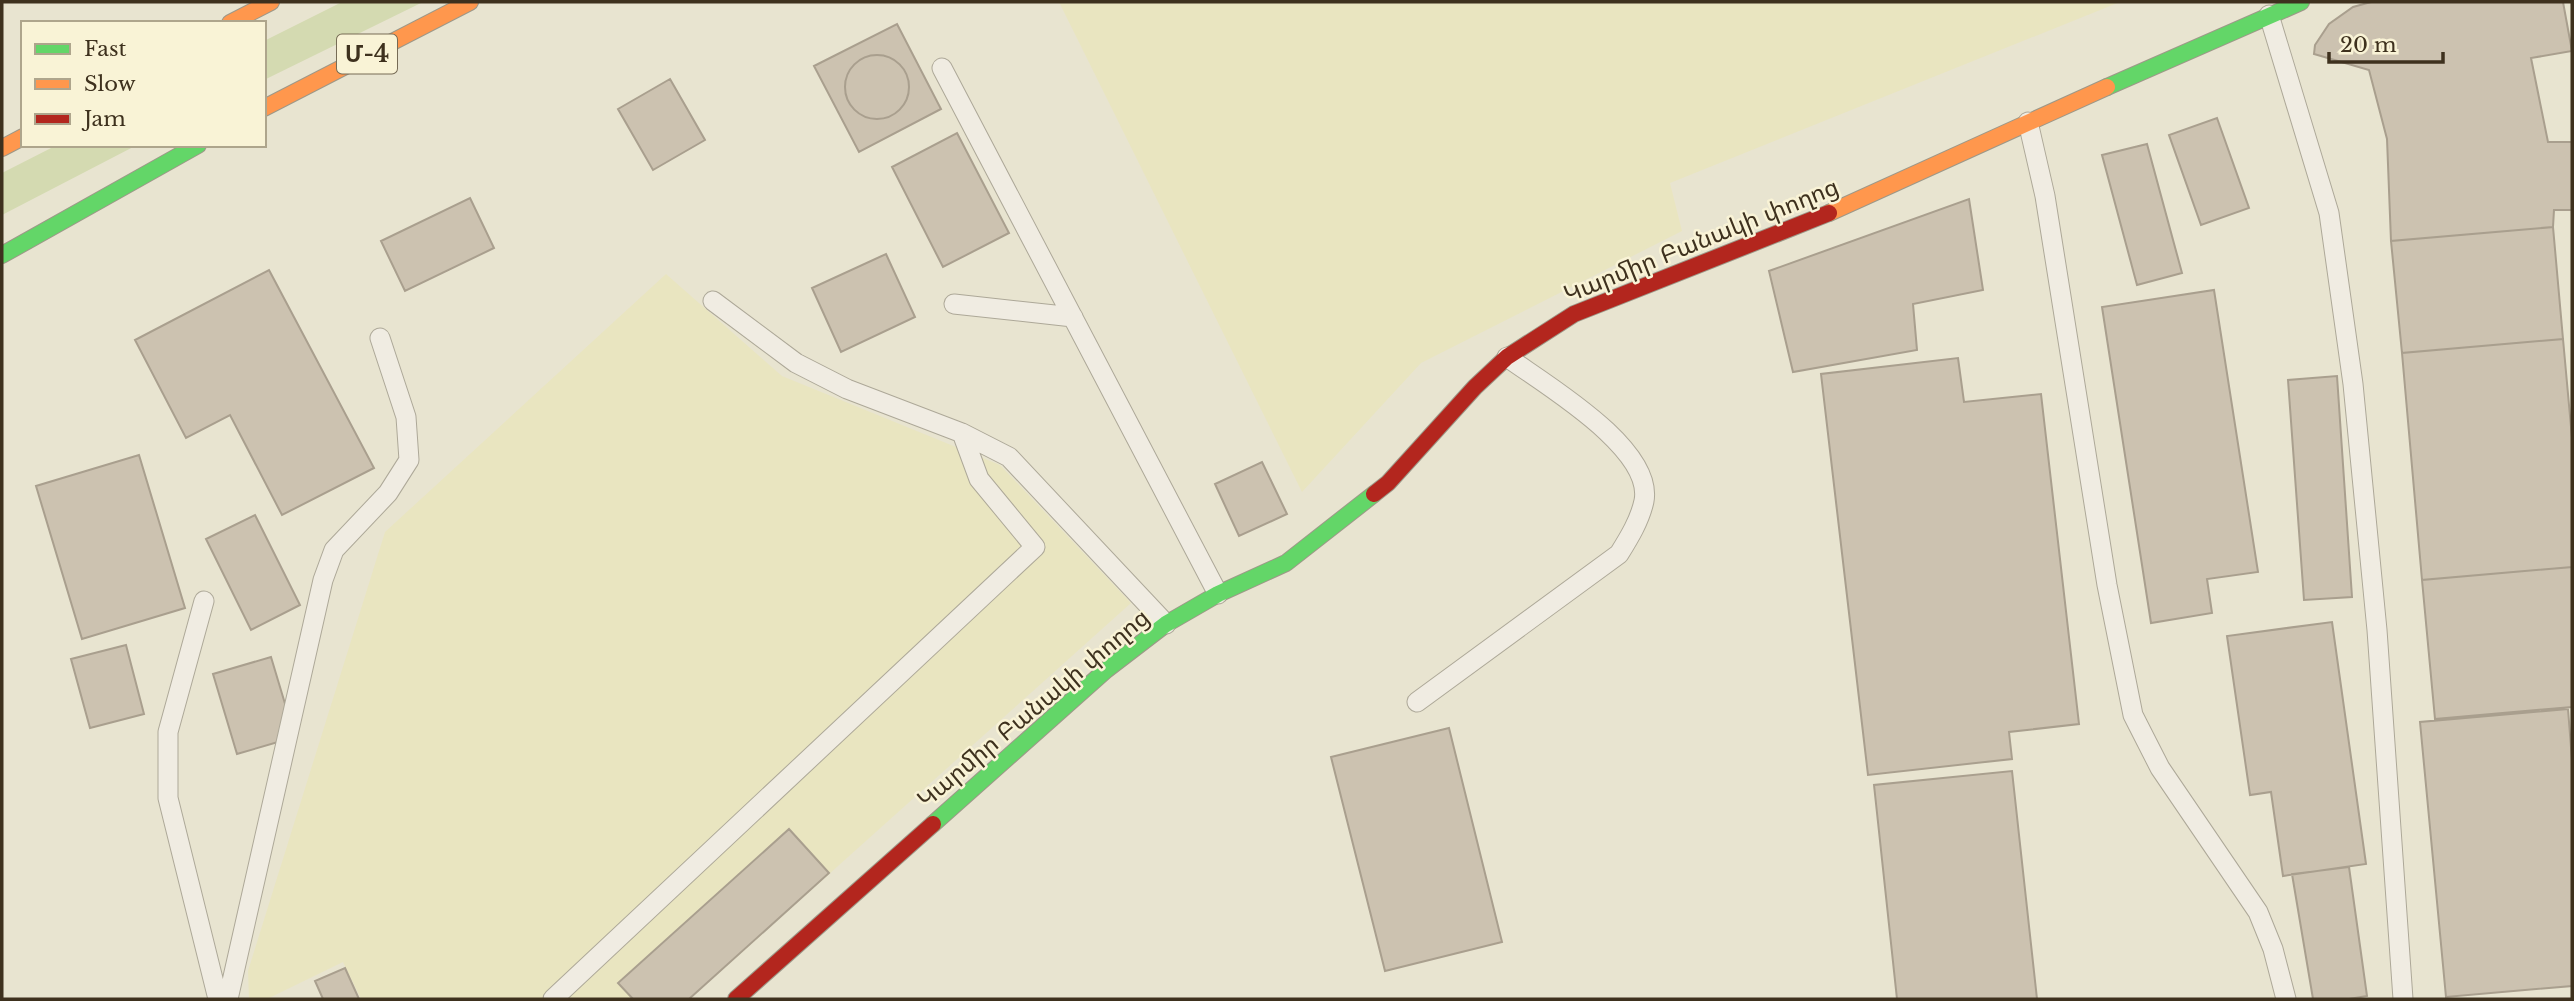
<svg xmlns="http://www.w3.org/2000/svg" width="2574" height="1001" font-family="'Libre Baskerville','Noto Sans Armenian',serif">
  <style>
    .farmland { fill: #e9e5c0 }
    .green { fill: #d4dab1 }
    .building { fill: #ccc2b0; stroke: #a99f8e; stroke-width: 2 }
    .lines { fill: none; stroke-linecap: round; stroke-linejoin: round }
    .lane-casing { stroke: #ada898; stroke-width: 21 }
    .fast-casing { stroke: #9d9888; stroke-width: 18 }
    .slow-casing { stroke: #9d9888; stroke-width: 18 }
    .jam-casing { stroke: #9d9888; stroke-width: 18 }
    .lane { stroke: #f0ece2; stroke-width: 19 }
    .fast { stroke: #63d668; stroke-width: 16 }
    .slow { stroke: #ff974d; stroke-width: 16 }
    .jam { stroke: #b3261e; stroke-width: 16 }
    .labels { text-anchor: middle; dominant-baseline: central; stroke-width: 5; stroke-linejoin: round; paint-order: stroke }
    .shield { fill: #f9f3d6; stroke: #766b55; stroke-width: 2 }
    .shield-label { font-size: 23px; font-weight: bold; fill: #3e311e }
    .street-label { font-size: 24px; fill: #3e311e; stroke: #f9f3d6 }
  </style>
  <rect width="100%" height="100%" fill="#e8e4d0"/>
  <path class="farmland" d="M1059 2H2120L1670 183 1682 231 1421 363 1302 492Z
    M666 274 782 376 1000 465 1131 603 690 999H361L343 962 267 999H249L248 971 385 532Z"/>
  <path class="green" d="M342 2H423L264 80V41Z
    M57 145H137L2 215V173Z"/>
  <path class="building" d="M2371 2H2563L2572 51 2531 58 2548 142H2572V210H2554L2553 227 2391 241 2387 139 2369 70 2314 54 2315 45 2329 24 2353 7Z
    M897 24 941 109 859 152 814 66Z
    M845 87a32 32 0 1 1 64 0a32 32 0 1 1-64 0Z
    M670 79 705 140 653 170 618 109Z
    M2217 118 2249 208 2201 225 2169 135Z
    M957 133 1009 233 943 267 892 167Z
    M2147 144 2182 273 2137 285 2102 155Z
    M470 198 494 248 405 291 381 241Z
    M1969 199 1983 290 1913 304 1917 350 1793 372 1769 271Z
    M2553 227 2563 339 2402 353 2391 241Z
    M886 254 915 317 841 352 812 288Z
    M269 270 374 468 282 515 230 415 186 438 135 340Z
    M2214 290 2258 572 2207 579 2212 613 2151 623 2102 307Z
    M2563 339 2572 438V567L2422 580 2402 353Z
    M1958 358 1964 402 2041 394 2079 724 2009 732 2012 759 1868 775 1821 374Z
    M2337 376 2352 597 2304 600 2288 380Z
    M139 455 185 608 82 639 36 486Z
    M1262 462 1287 514 1239 536 1215 484Z
    M255 515 300 605 251 630 206 539Z
    M2572 567V707L2435 719 2422 580Z
    M2332 622 2366 864 2283 876 2271 792 2250 795 2227 636Z
    M126 645 144 714 90 728 71 659Z
    M271 657 295 737 237 754 213 674Z
    M2568 709 2572 760V986L2446 997 2420 722Z
    M1449 728 1502 942 1385 971 1331 757Z
    M2012 771 2037 999H1897L1874 785Z
    M789 829 829 873 689 999H633L618 983Z
    M2349 867 2367 996 2349 999H2313L2292 874Z
    M345 968 359 999H323L315 981Z"/>
  <g class="lines">
    <g class="lane-casing">
      <path id="lane" d="M2269 15 2329 213 2353 384 2377 630 2403 999
        M942 68 1218 594
        M2028 122 2045 196 2107 585 2133 715 2160 768 2258 912 2273 949 2286 999
        M713 301 796 363 847 389 962 433 1009 457 1166 624
        M954 304 1073 317
        M204 601 168 732V798L218 999
        M1417 702 1619 554C1629 538 1640 520 1644 501 1654 448 1544 384 1507 357
        M228 999 323 580 334 550 388 493 409 460 406 417 380 338
        M553 999 1035 547 979 479 962 433"/>
    </g>
    <g class="fast-casing">
      <path id="fast" d="M2107 87 2301 2
        M2 255 198 145
        M933 824 1106 670 1166 624 1218 594 1286 563 1374 494"/>
    </g>
    <g class="slow-casing">
      <path id="slow" d="M230 23 271 2
        M264 108 470 2
        M2 148 23 137
        M1829 213 2107 87"/>
    </g>
    <g class="jam-casing">
      <path id="jam" d="M1374 494 1388 483 1475 387 1507 357 1574 314 1829 213
        M736 999 933 824"/>
    </g>
    <use href="#lane" class="lane"/>
    <use href="#fast" class="fast"/>
    <use href="#slow" class="slow"/>
    <use href="#jam" class="jam"/>
  </g>
  <g class="labels">
    <rect class="shield" x="337" y="34.5" width="60" height="39" rx="5"/>
    <g class="shield-label">
      <text x="367" y="54">Մ-4</text>
    </g>
    <g class="street-label">
      <text transform="translate(1701 240) rotate(-22)">Կարմիր Բանակի փողոց</text>
      <text transform="translate(1033 708) rotate(-40)">Կարմիր Բանակի փողոց</text>
    </g>
  </g>
  <rect width="2574" height="1001" fill="none" stroke="#3e311e" stroke-width="7"/>
  <rect x="21" y="21" width="245" height="126" fill="#f9f3d6" stroke="#aea58c" stroke-width="2"/>
  <rect x="35" y="44" width="35" height="10" fill="#63d668" stroke="#aea58c" stroke-width="2"/>
  <text x="84" y="56" font-size="21" fill="#3e311e">Fast</text>
  <rect x="35" y="79" width="35" height="10" fill="#ff974d" stroke="#aea58c" stroke-width="2"/>
  <text x="84" y="91" font-size="21" fill="#3e311e">Slow</text>
  <rect x="35" y="114" width="35" height="10" fill="#b3261e" stroke="#aea58c" stroke-width="2"/>
  <text x="84" y="126" font-size="21" fill="#3e311e">Jam</text>
  <path d="M2329 52v10h114v-10" fill="none" stroke="#3e311e" stroke-width="3.5"/>
  <text x="2340" y="52" font-size="21" fill="#3e311e" stroke="#f9f3d6" stroke-width="5" paint-order="stroke">20 m</text>
</svg>
